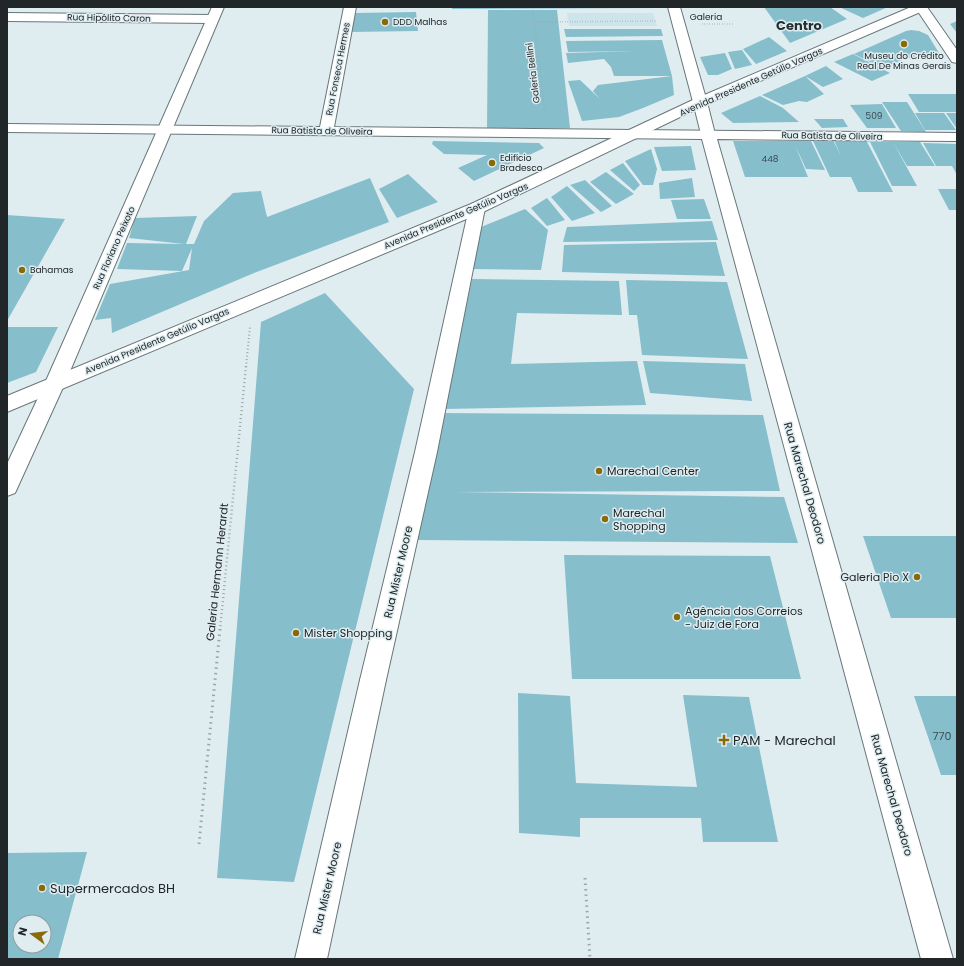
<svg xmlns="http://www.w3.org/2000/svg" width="964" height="966" font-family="Poppins,sans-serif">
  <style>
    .built { fill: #cce4ea }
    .building { fill: #86becc; fill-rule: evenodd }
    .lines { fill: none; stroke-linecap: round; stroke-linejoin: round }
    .pedestrian-casing { stroke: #697679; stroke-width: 2 }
    .minor-casing { stroke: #697679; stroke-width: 2 }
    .tertiary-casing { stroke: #697679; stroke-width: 2 }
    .secondary-casing { stroke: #697679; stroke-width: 2 }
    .path-far3 { stroke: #9ba6a9; stroke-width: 1.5; stroke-dasharray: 0.5 2; stroke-linecap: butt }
    .path-far2 { stroke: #9ba6a9; stroke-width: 2; stroke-dasharray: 1 2.5; stroke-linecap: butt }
    .path-far1 { stroke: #9ba6a9; stroke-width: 2.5; stroke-dasharray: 1 3; stroke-linecap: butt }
    .path { stroke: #9ba6a9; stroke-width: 3; stroke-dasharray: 1.5 4; stroke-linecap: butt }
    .pedestrian { fill: #fff; fill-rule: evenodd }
    .minor { fill: #fff; fill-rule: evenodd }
    .tertiary { fill: #fff; fill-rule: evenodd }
    .secondary { fill: #fff; fill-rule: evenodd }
    .poi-dot { fill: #886a08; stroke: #dfedf1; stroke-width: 1.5 }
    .labels { text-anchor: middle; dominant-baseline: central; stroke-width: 3; stroke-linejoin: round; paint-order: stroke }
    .far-street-label { font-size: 9px; fill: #212628; stroke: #dfedf1 }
    .far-poi-label { font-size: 9px; fill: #212628; stroke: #dfedf1; text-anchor: start }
    .number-label { font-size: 9px; fill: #3a4c51 }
    .poi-label { font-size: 11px; fill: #212628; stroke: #dfedf1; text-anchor: start }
    .street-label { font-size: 11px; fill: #212628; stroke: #dfedf1 }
    .near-number-label { font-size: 11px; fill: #3a4c51 }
    .far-district-label { font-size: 13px; font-weight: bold; fill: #242f32; stroke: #dfedf1 }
    .near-poi-label { font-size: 13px; fill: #212628; stroke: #dfedf1; text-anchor: start }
  </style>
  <rect width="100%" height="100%" fill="#dfedf1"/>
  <path class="built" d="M567 13H653L657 26H569Z"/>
  <path class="building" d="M452 7H660L661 8 452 9Z
    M764 7H830L847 19 790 43Z
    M839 7H888L863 18Z
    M488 10H557L570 128H487Z
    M416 12 418 31 350 32 354 13Z
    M957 21V33L950 24Z
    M564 29H661L663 36 566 37Z
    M911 30 919 31 928 35 942 58H907L883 68 854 54 906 31Z
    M769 37 787 51 756 64 743 49Z
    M662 40 672 76 674 95 643 108 619 117 582 121 568 81 580 80 600 99 593 91 598 85 672 76H614L611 67 604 59 568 63 566 53 639 51 568 52 566 41Z
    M742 50 752 65 735 69 728 52Z
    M725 53 732 69 718 75H708L700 57Z
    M853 54 890 73 872 81 834 62Z
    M826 66 843 79 823 87 805 76Z
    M805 76 824 94 807 102 799 101 783 105 762 95Z
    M908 94H957V112H919Z
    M760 96 783 108 799 122 733 123 721 113Z
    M882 102H907L926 132 901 131Z
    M882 104 896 128H867L850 105Z
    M915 113H944L956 130H925Z
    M946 113H957V129Z
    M814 119H843L848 127 822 128Z
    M833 140 841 156 834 140H866L893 192H858L851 177H830L813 141Z
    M433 141 539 143 544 148 474 181 458 168 487 155 444 154 432 144Z
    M733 141H811L825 170 806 169 795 145 808 177H745Z
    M870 142H893L917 186H892Z
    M893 142H920L935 166H907Z
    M923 143 957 144V175L952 166H936Z
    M691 146 696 170 662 171 654 147Z
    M651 149 657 169 653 185H643L625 161Z
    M623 163 640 185 634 191 610 170Z
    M606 172 634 194 616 204 590 182Z
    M408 174 438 202 397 218 379 189Z
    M370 178 389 222 254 273 112 333 111 318 95 320 110 284 189 270 192 248 182 271 117 269 127 243 184 244 129 238 135 218 197 216 186 244H194L204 221 233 193 261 191 267 217Z
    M692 178 695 197 660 199 659 183Z
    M585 180 612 206 601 212 570 185Z
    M567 186 595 213 572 221 551 197Z
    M938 189H957V210H949Z
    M547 198 565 220 547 226 531 208Z
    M704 199 711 219H677L671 200Z
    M525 209 548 230 541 270 471 269 481 227Z
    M7 215 65 219 7 321Z
    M712 221 718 240 563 242 567 227Z
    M716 242 725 276 562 272 564 245Z
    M472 279 619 281 622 315 517 313 511 364 637 361 646 405 444 409Z
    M626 280 727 282 748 359 642 355 637 315H629Z
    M325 293 414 389 294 882 217 878 261 322Z
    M7 327H58L36 372 7 383Z
    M643 361 745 364 752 401 650 393Z
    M435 413 763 415 780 491 453 492 784 497 798 543 416 540Z
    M863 536H957V618H891Z
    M564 555 770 556 801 679H572Z
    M518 693 570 696 576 783 697 787 683 695 749 697 778 842H703L701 818H580V837L519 833Z
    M914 696H957V775H941Z
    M87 852 58 959H7V853ZM20 922H44V946H20Z"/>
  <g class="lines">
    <g class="pedestrian-casing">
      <path id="pedestrian" d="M915 7H927L957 50V63L952 62Z
        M700 98 705 99 707 102 715 134 713 137 708 138 703 137 701 134 693 102 695 99Z
        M477 203 483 204 485 208 437 452 386 680 382 689 373 693 364 689 360 680 415 452 469 208 471 204Z"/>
    </g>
    <g class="minor-casing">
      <path id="minor" d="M344 7H356L334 127 957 133V141L717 139 953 959H921L702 139 7 132V124L320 127Z
        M668 7H680L707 102 705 105 700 106 695 105 693 102Z
        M7 13 212 15 216 16 218 19 216 22 212 23 7 21Z
        M373 667 382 671 386 680 327 959H295L360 680 364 671Z"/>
    </g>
    <g class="tertiary-casing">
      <path id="tertiary" d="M212 7H224L65 383 15 493 7 496V464L45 383Z"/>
    </g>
    <g class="secondary-casing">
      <path id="secondary" d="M911 7H927L925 10 705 105 483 212 7 412V396L471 204 695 99Z"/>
    </g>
    <path class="path-far3" d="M533 12 545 112
      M535 22 656 21
      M702 24H734"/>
    <path class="path-far2" d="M246 367 250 327"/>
    <path class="path-far1" d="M220 630 246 366"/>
    <path class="path" d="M199 844 220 629
      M585 878 590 959"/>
    <use href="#pedestrian" class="pedestrian"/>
    <use href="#minor" class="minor"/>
    <use href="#tertiary" class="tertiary"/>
    <use href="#secondary" class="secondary"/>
  </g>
  <g class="poi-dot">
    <circle cx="385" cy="22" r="4"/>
    <circle cx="904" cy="44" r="4"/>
    <circle cx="492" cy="163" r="4"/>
    <circle cx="22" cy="270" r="4"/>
    <circle cx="599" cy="471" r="4"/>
    <circle cx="605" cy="519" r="4"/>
    <circle cx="917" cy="577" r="4"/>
    <circle cx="677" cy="617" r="4"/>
    <circle cx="296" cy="633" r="4"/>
    <path d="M722 734h4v4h4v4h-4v4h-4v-4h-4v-4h4z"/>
    <circle cx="42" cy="888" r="4"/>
  </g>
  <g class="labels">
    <g class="far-street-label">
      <text x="706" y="17">Galeria</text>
      <text transform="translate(109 18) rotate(1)">Rua Hipólito Caron</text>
      <text transform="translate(338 69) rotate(-79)">Rua Fonseca Hermes</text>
      <text transform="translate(533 73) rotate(-97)">Galeria Bellini</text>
      <text transform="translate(751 82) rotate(-24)">Avenida Presidente Getúlio Vargas</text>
      <text transform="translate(322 131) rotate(1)">Rua Batista de Oliveira</text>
      <text transform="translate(832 136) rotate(1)">Rua Batista de Oliveira</text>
      <text transform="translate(456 216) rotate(-23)">Avenida Presidente Getúlio Vargas</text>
      <text transform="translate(114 248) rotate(-66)">Rua Floriano Peixoto</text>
      <text transform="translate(157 341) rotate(-23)">Avenida Presidente Getúlio Vargas</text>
    </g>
    <g class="far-poi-label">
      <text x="393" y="22">DDD Malhas</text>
      <text x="904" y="56" text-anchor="middle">Museu do Crédito<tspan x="904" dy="10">Real De Minas Gerais</tspan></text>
      <text x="500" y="158">Edifício<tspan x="500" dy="10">Bradesco</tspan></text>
      <text x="30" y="270">Bahamas</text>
    </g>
    <g class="number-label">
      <text x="874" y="116">509</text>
      <text x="770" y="159">448</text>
    </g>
    <g class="poi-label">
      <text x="607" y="471">Marechal Center</text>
      <text x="613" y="513">Marechal<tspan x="613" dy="13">Shopping</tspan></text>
      <text x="909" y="577" text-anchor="end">Galeria Pio X</text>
      <text x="685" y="611">Agência dos Correios<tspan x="685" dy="13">- Juiz de Fora</tspan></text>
      <text x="304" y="633">Mister Shopping</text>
    </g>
    <g class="street-label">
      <text transform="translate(805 483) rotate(74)">Rua Marechal Deodoro</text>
      <text transform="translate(217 572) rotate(-84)">Galeria Hermann Herardt</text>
      <text transform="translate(398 572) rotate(-77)">Rua Mister Moore</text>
      <text transform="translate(892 795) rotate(74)">Rua Marechal Deodoro</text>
      <text transform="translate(327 888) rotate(-77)">Rua Mister Moore</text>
    </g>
    <g class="near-number-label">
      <text x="942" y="736">770</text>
    </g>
    <g class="far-district-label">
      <text x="799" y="25">Centro</text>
    </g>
    <g class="near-poi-label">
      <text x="733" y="740">PAM - Marechal</text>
      <text x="50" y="888">Supermercados BH</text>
    </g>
  </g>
  <rect width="964" height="966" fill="none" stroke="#212628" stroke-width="16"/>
  <g transform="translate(32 934) rotate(285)"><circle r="19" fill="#dfedf1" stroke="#939da1"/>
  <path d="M0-3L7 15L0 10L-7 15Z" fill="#886a08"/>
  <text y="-6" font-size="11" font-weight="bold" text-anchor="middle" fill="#212628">N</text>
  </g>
</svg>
